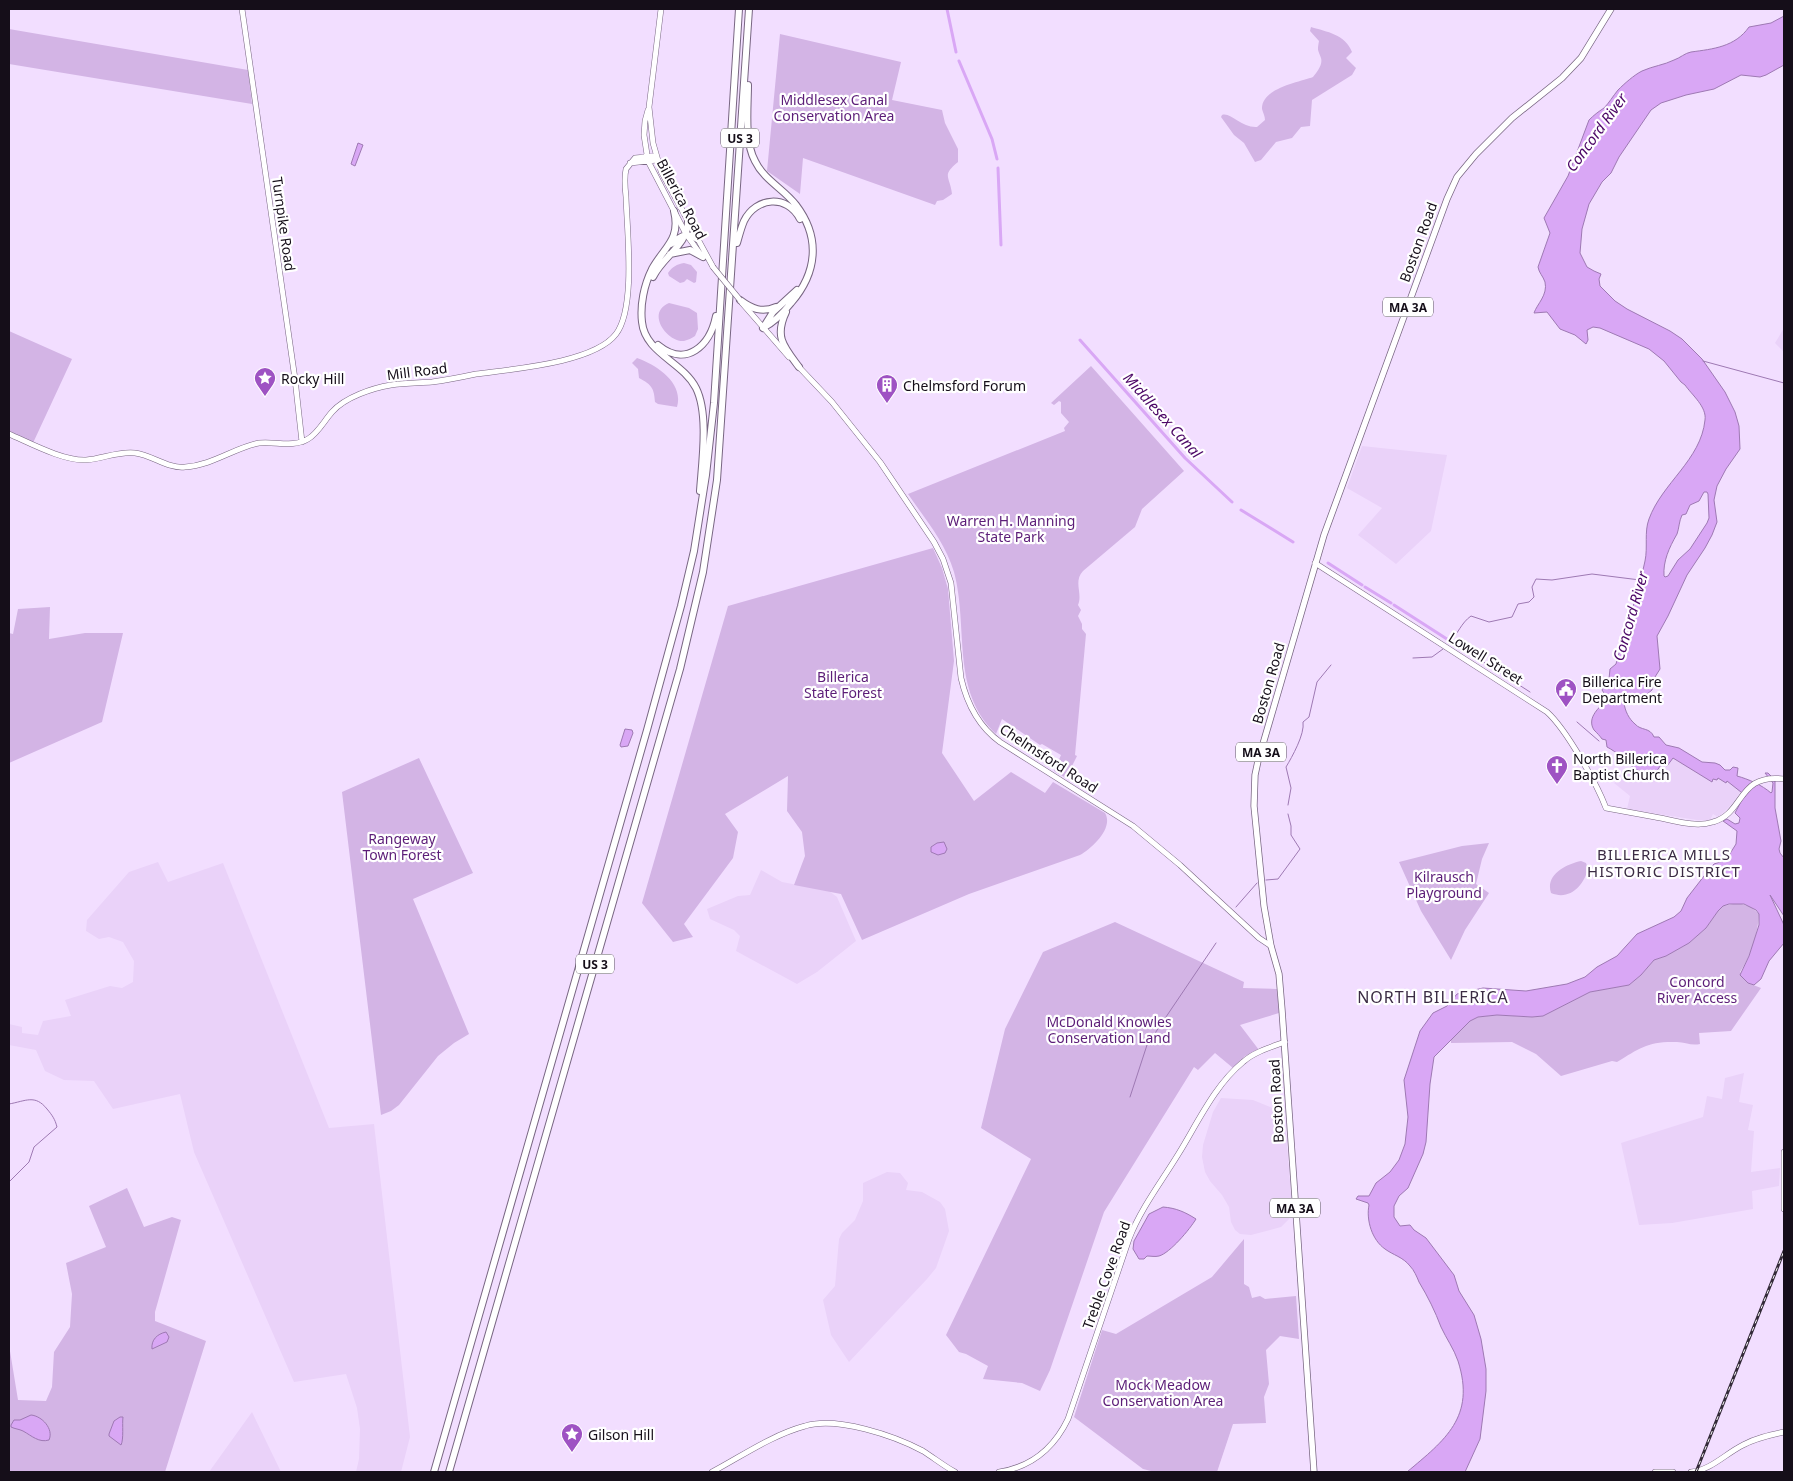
<svg xmlns="http://www.w3.org/2000/svg" width="1793" height="1481" font-family="'Noto Sans',sans-serif">
  <style>
    .built { fill: #ead2f9 }
    .green { fill: #d3b4e5 }
    .water { fill: #d9a7f5; stroke: #9e79b3; fill-rule: evenodd }
    .lines { fill: none; stroke-linecap: round; stroke-linejoin: round }
    .stream { stroke: #9e79b3; stroke-width: 1 }
    .canal { stroke: #d9a7f5; stroke-width: 3 }
    .secondary-casing { stroke: #786682; stroke-width: 6 }
    .primary-casing { stroke: #786682; stroke-width: 7 }
    .highway-casing { stroke: #786682; stroke-width: 8 }
    .secondary { stroke: #fff; stroke-width: 5 }
    .primary { stroke: #fff; stroke-width: 5.5 }
    .highway { stroke: #fff; stroke-width: 6 }
    .rail-casing { stroke: #332a38; stroke-width: 3 }
    .rail { stroke: #fff; stroke-width: 1; stroke-dasharray: 4; stroke-linecap: butt }
    .secondary-bridge-casing { stroke: #786682; stroke-width: 6; stroke-linecap: butt }
    .secondary-bridge { stroke: #fff; stroke-width: 5 }
    .labels { text-anchor: middle; dominant-baseline: central; stroke-width: 4.5; stroke-linejoin: round; paint-order: stroke }
    .shield { fill: #fff; stroke: #5b565e; stroke-width: 1 }
    .shield-label { font-size: 12px; font-weight: bold; fill: #150e19 }
    .park-label { font-size: 14px; fill: #5c1d78; stroke: #fff }
    .street-label { font-size: 14px; fill: #150e19; stroke: #fff }
    .poi-label { font-size: 14px; fill: #150e19; stroke: #fff; text-anchor: start }
    .water-label { font-size: 15px; font-style: italic; fill: #4b0666; stroke: #fff }
    .neighbourhood-label { font-size: 15px; letter-spacing: 1px; fill: #3b2b44; stroke: #fff }
    .quarter-label { font-size: 16px; letter-spacing: 1px; fill: #3b2b44; stroke: #fff }
  </style>
  <rect width="100%" height="100%" fill="#f2deff"/>
  <path class="built" d="M1784 328V352L1775 343Z
    M1362 446 1447 455 1431 531 1396 564 1358 535 1382 508 1347 488Z
    M1673 757 1711 781 1718 777 1726 782 1727 781 1732 784 1741 791 1732 804 1724 812 1718 817 1713 814 1710 820H1697L1627 809 1630 796 1614 783 1623 778 1632 765 1635 769 1647 772 1653 776 1662 763Z
    M158 862 168 882 223 863 329 1128 374 1124 410 1437 401 1472H356L359 1459 360 1429 357 1408 346 1374 294 1382 194 1152 180 1094 113 1109 94 1081 64 1080 45 1071 36 1050 9 1045V1024L22 1027V1033L38 1035 43 1021 71 1016 65 1000 110 986 122 988 133 982 134 961 123 942 109 937 99 939 86 931 87 920 129 872Z
    M761 870 782 882 829 891 837 897 856 941 817 972 797 984 736 951 740 936 734 930 710 919 707 909 738 896 750 895Z
    M1744 1073 1739 1102 1753 1105 1748 1130 1754 1131 1751 1172 1780 1168 1779 1186 1752 1191 1753 1209 1672 1223 1639 1225 1621 1143 1703 1117 1707 1096 1722 1099 1725 1078Z
    M1221 1098 1253 1100 1275 1109 1282 1115 1286 1133 1292 1206 1290 1218 1281 1227 1251 1235 1240 1234 1235 1230 1231 1222 1229 1207 1222 1195 1210 1181 1205 1172 1202 1157 1203 1145 1213 1112Z
    M887 1172 900 1173 908 1183 906 1190 922 1192 940 1202 945 1209 949 1231 936 1268 927 1279 849 1362 831 1335 823 1300 835 1286 839 1239 842 1233 855 1220 863 1201V1183Z
    M252 1412 281 1472H209Z"/>
  <path class="green" d="M1311 27C1327 32 1345 34 1352 52L1346 58 1356 68 1352 75 1312 100 1310 126 1301 127 1292 138 1276 142 1261 160 1255 162 1244 143 1234 135 1221 117 1222 115C1231 112 1241 128 1257 127L1265 120C1265 116 1263 113 1262 109 1261 88 1300 82 1313 77 1317 72 1323 65 1321 58 1318 49 1317 52 1319 41L1310 31Z
    M9 29 248 70 252 104 9 64Z
    M780 34 901 62 892 100 942 110 945 123 958 149V162C941 176 950 176 952 194L943 200 937 201 935 205 803 158 800 194 767 171Z
    M684 263 691 265 697 272 696 282 694 283 687 279 684 282 680 283 669 276 668 273C672 267 677 264 684 263Z
    M669 303 689 308 697 313 698 329 695 336C692 338 688 340 684 341 668 343 645 313 669 303Z
    M9 331 72 359 33 443 9 431Z
    M637 358C657 365 684 383 677 407L658 404 655 402C654 388 652 385 639 378L638 369 632 363Z
    M1091 366 1184 471 1142 509 1135 527 1083 571C1073 582 1083 593 1078 605L1081 610 1078 616 1082 624V629L1086 634 1075 755 1077 756 1066 778 1054 771 1061 755 1042 744 1040 745 1002 719 996 734C950 690 969 628 954 572 945 542 925 519 908 494L1065 431 1064 428 1069 422 1061 413V402L1059 401 1054 405 1051 403Z
    M933 548 942 568 948 589 954 661 942 753 974 801 1011 772 1045 793 1053 782 1105 813C1114 828 1092 848 1080 855L969 894 862 940 841 894 794 885 805 856 802 832 787 811 788 776 725 814 738 832 733 858 684 924 693 937 673 942 642 903 728 606Z
    M50 607 49 639 85 633H123L102 722 9 763V633L13 634 18 609Z
    M419 758 473 873 413 899 469 1034 454 1043 438 1056 399 1105 391 1111 381 1115 342 792Z
    M1489 843 1482 859 1476 884 1489 893 1465 930 1451 960 1421 911 1399 862 1462 846Z
    M1581 861 1586 863 1588 869C1584 885 1570 901 1551 893 1545 875 1566 864 1581 861Z
    M1738 903 1751 907 1759 914C1758 933 1751 956 1740 972L1748 983 1761 988 1731 1031 1699 1033 1700 1044C1691 1046 1685 1042 1677 1042 1648 1041 1640 1048 1617 1062L1612 1061 1561 1076 1536 1054 1512 1042 1451 1043V1039L1470 1021 1478 1017 1497 1015 1532 1017 1543 1016 1590 992 1629 985 1641 975 1654 960 1666 956 1689 943 1706 928 1718 911 1723 906Z
    M1115 922 1244 982 1243 988 1277 989 1279 1013 1240 1025 1259 1050 1245 1056 1233 1068 1215 1053 1198 1070 1194 1067 1104 1212 1050 1370 1040 1391 1022 1383 983 1379 988 1366 966 1354 959 1352 946 1335 1031 1159 981 1128 1005 1029 1043 952Z
    M127 1188 144 1227 172 1217 181 1220 155 1312V1321L206 1341 165 1472H9V1345L18 1400 46 1401 52 1387 54 1352 70 1327 72 1294 66 1263 106 1247 89 1206Z
    M1244 1239V1284L1249 1287 1252 1298 1260 1296 1265 1299 1296 1296 1299 1339 1280 1336 1266 1350 1269 1384 1264 1397 1266 1423 1233 1424 1217 1472H1155L1143 1469 1074 1417 1102 1330 1116 1334 1212 1277Z"/>
  <path class="water" d="M1784 16V65L1766 75 1760 77 1741 75 1714 89 1686 95 1661 103 1651 110 1619 157 1611 173 1602 182 1589 204 1582 229 1580 253 1587 267 1594 271 1601 274 1599 279 1600 286 1615 301 1627 309 1670 331 1682 339 1702 359 1725 392 1735 412 1739 426 1740 449 1726 469 1717 486 1714 500 1717 522 1712 535 1705 548 1687 575 1668 616 1657 636 1660 669 1655 677 1652 690 1641 699 1628 696 1624 703C1625 711 1629 719 1635 724 1641 731 1650 727 1654 737H1659L1666 745 1679 748 1702 762 1715 763 1720 765 1725 770H1730L1733 767 1738 768 1737 776C1748 779 1762 785 1771 793L1772 792 1773 783 1765 773H1768L1775 780V808L1781 841 1779 849 1780 853 1784 858V916L1770 895 1784 925V943L1769 961 1761 979 1754 985 1748 983 1740 975 1749 956 1759 925V914L1756 910 1744 904H1729L1723 906 1718 911 1706 928 1689 943 1666 956 1654 960 1641 975 1629 985 1590 992 1543 1016 1532 1017 1497 1015 1478 1017 1470 1021 1434 1057 1430 1084 1426 1142 1423 1154 1408 1188 1399 1196 1394 1206V1217L1400 1226 1410 1225 1414 1230 1426 1238 1454 1275 1459 1291 1474 1315 1481 1339 1486 1369V1391L1480 1439 1465 1472H1407C1445 1440 1476 1417 1458 1361 1454 1349 1446 1338 1441 1327 1435 1311 1428 1297 1419 1282 1417 1277 1414 1270 1410 1266 1403 1257 1393 1255 1385 1249 1372 1240 1366 1220 1369 1205L1368 1203 1356 1199 1358 1196H1369L1376 1183 1390 1172 1399 1160 1405 1144 1408 1117 1404 1080 1420 1031 1433 1013 1447 1006 1457 994 1483 988 1526 991 1567 984 1585 977 1597 967 1617 956 1637 934 1674 917 1681 911 1687 898 1711 867 1714 864 1726 860 1736 844 1737 831 1723 821 1727 819 1735 824 1739 823 1740 818 1735 813 1744 796H1746L1727 781 1726 783 1718 778 1717 780 1713 779 1712 782 1673 758 1667 766 1662 763 1653 777C1647 772 1637 771 1634 768 1626 761 1617 752 1607 747L1606 740 1602 739C1600 736 1597 733 1594 730 1587 719 1597 709 1605 702L1606 696 1602 690 1609 679 1610 669 1616 664C1625 630 1638 595 1645 561 1648 547 1644 532 1649 519 1662 483 1701 460 1705 420 1707 407 1692 395 1685 385L1681 382 1664 361 1649 349 1600 328 1593 327 1587 330 1588 340 1586 344 1575 335 1560 329 1547 312 1534 313C1537 304 1548 295 1545 282 1543 276 1539 273 1538 267L1550 233 1544 218 1568 176 1589 120C1594 115 1598 112 1604 108 1609 103 1613 96 1618 90 1624 84 1634 75 1642 71 1653 66 1664 65 1674 60 1680 58 1685 53 1691 52 1713 49 1735 47 1749 27L1771 23ZM1704 492H1707L1708 494 1709 518 1707 523 1690 549 1678 560 1668 576 1665 577 1664 576C1663 561 1669 548 1677 534 1679 529 1679 521 1682 515L1686 514 1690 505 1699 501Z
    M358 143 363 145 355 166 351 164Z
    M625 729 632 730 633 733 628 746 621 747 620 745Z
    M944 842 947 849 945 853 938 855 931 852V847L937 843Z
    M1163 1207C1176 1208 1185 1212 1196 1219 1190 1229 1170 1253 1159 1256 1155 1257 1151 1256 1147 1256L1144 1259H1139L1133 1249 1134 1241 1149 1214Z
    M166 1332 169 1337 167 1342 152 1349C151 1340 157 1334 166 1332Z
    M31 1415C42 1416 54 1429 49 1440 39 1443 32 1436 23 1431 19 1429 15 1429 11 1427V1425L14 1420H20Z
    M120 1417H123C122 1424 124 1439 121 1445L109 1436V1434L114 1421Z"/>
  <g class="lines">
    <path class="stream" d="M1703 361 1784 383
      M1451 641 1530 692
      M1449 643C1458 634 1461 623 1471 616L1489 622 1512 617 1518 604 1529 602 1534 597 1532 587 1536 579 1552 580 1592 574 1640 580
      M1413 658 1432 657 1443 649
      M1577 722 1599 741
      M1288 805 1291 788 1286 767C1292 757 1305 734 1303 722L1309 717 1317 682 1331 665
      M1266 880 1278 879 1300 849 1291 835V826L1288 814
      M1236 907 1257 883
      M1130 1097 1147 1045 1216 943
      M9 1104C26 1101 35 1094 47 1109 52 1115 55 1119 57 1127L34 1147 29 1162 9 1182"/>
    <path class="canal" d="M947 9 956 52
      M959 61 992 139 997 159
      M998 168 1001 245
      M1080 340 1185 458 1232 502
      M1241 510 1293 542
      M1328 563 1362 585
      M1365 587 1391 603
      M1394 605 1450 641"/>
    <g class="secondary-casing">
      <path id="secondary" d="M242 9 295 379 302 442
        M661 9 649 107 653 143 661 171 713 267
        M648 110 645 121 644 135 648 161 686 234 701 255
        M630 163 657 160
        M742 303 789 357
        M797 365 832 402 880 462 934 542 943 559 951 583 961 678C967 704 978 726 1000 742L1133 826 1180 865 1259 938 1271 946
        M9 434C30 443 63 461 86 460 102 459 118 451 135 453 152 455 168 469 185 467 213 465 234 448 259 443 275 441 293 448 308 439 318 433 324 421 332 412 345 397 373 388 391 385 405 383 418 383 432 382 447 380 462 377 476 374 512 369 594 363 616 334 636 308 627 231 626 197 625 188 624 178 626 169L635 158 656 156
        M1315 563 1547 712C1566 729 1597 784 1606 808 1622 811 1639 814 1655 817 1673 820 1695 828 1713 822 1745 813 1737 773 1784 779
        M1784 1152V1209
        M712 1472C742 1456 772 1435 805 1426 837 1416 895 1436 923 1451 934 1458 944 1466 955 1472
        M999 1472C1031 1467 1054 1448 1068 1419L1129 1239C1141 1208 1162 1181 1179 1153 1198 1122 1215 1085 1243 1062 1254 1052 1271 1047 1285 1042
        M1655 1472H1673
        M1691 1472C1711 1470 1725 1454 1743 1445 1756 1438 1770 1435 1784 1432"/>
    </g>
    <g class="primary-casing">
      <path id="primary" d="M1314 1472 1282 1010 1279 974 1271 946 1264 906 1254 806 1255 775 1258 761 1324 535 1447 199 1457 177 1476 154 1512 118 1562 78 1581 58 1611 9"/>
    </g>
    <g class="highway-casing">
      <path id="highway" d="M748 85C748 107 744 141 755 161 764 180 784 189 796 205 821 238 817 273 791 303 783 313 775 322 763 328
        M674 211C681 240 664 247 652 269 644 285 640 305 642 322 645 353 683 362 696 388 709 414 702 462 700 491
        M737 243C739 236 741 228 744 221 756 197 787 194 800 219
        M671 244C680 237 687 231 697 239
        M670 254 690 250 703 257
        M653 277C663 256 688 245 688 221
        M740 300C752 309 762 313 776 307
        M786 312C774 337 784 347 799 367
        M763 328 773 312 797 290
        M658 345C686 368 710 346 716 316
        M434 1472 647 730 681 606 694 551 706 475 714 403 739 9
        M449 1472 680 669 703 572 717 480 749 9"/>
    </g>
    <use href="#secondary" class="secondary"/>
    <use href="#primary" class="primary"/>
    <use href="#highway" class="highway"/>
    <g class="rail-casing">
      <path id="rail" d="M1696 1472 1784 1251"/>
    </g>
    <use href="#rail" class="rail"/>
    <g class="secondary-bridge-casing">
      <path id="secondary-bridge" d="M713 267 740 300"/>
    </g>
    <use href="#secondary-bridge" class="secondary-bridge"/>
  </g>
  <defs>
    <g id="sight-pin" transform="scale(1.125)"><path d="M0 17L-7.5 6A9.5 9.5 0 1 1 7.5 6Z" fill="#9e52c3" stroke="#fff"/><path d="M0-6L1.8-2.2L6-1.7L2.9 1.2L3.7 5.4L0 3.3L-3.7 5.4L-2.9 1.2L-6-1.7L-1.8-2.2Z" fill="#fff"/></g>
    <g id="building-pin" transform="scale(1.125)"><path d="M0 17L-7.5 6A9.5 9.5 0 1 1 7.5 6Z" fill="#9e52c3" stroke="#fff"/><path d="M-4-6H4V6H1V3H-1V6H-4ZM-2.5-4.3h1.7v1.8h-1.7ZM.8-4.3h1.7v1.8H.8ZM-2.5-1h1.7V.8h-1.7ZM.8-1h1.7V.8H.8Z" fill="#fff"/></g>
    <g id="civic-pin" transform="scale(1.125)"><path d="M0 17L-7.5 6A9.5 9.5 0 1 1 7.5 6Z" fill="#9e52c3" stroke="#fff"/><path d="M-.6-6.5H3V-4.5H.6V-3L4-1V1h2V6H-6V1h2V-1L-.6-3ZM-1.2 2.5V6h2.4V2.5Z" fill="#fff"/></g>
    <g id="church-pin" transform="scale(1.125)"><path d="M0 17L-7.5 6A9.5 9.5 0 1 1 7.5 6Z" fill="#9e52c3" stroke="#fff"/><path d="M-1.2-6h2.4v3.5h3.3v2.4h-3.3V6h-2.4V-.1h-3.3v-2.4h3.3Z" fill="#fff"/></g>
  </defs>
  <g fill-rule="evenodd">
    <use href="#sight-pin" x="265" y="378"/>
    <use href="#building-pin" x="887" y="385"/>
    <use href="#civic-pin" x="1566" y="689"/>
    <use href="#church-pin" x="1557" y="766"/>
    <use href="#sight-pin" x="572" y="1434"/>
  </g>
  <g class="labels">
    <g class="shield">
      <rect x="721" y="128.5" width="38" height="19" rx="4"/>
      <rect x="1383" y="297.5" width="50" height="19" rx="4"/>
      <rect x="1236" y="742.5" width="50" height="19" rx="4"/>
      <rect x="576" y="954.5" width="38" height="19" rx="4"/>
      <rect x="1270" y="1198.5" width="50" height="19" rx="4"/>
    </g>
    <g class="shield-label">
      <text x="740" y="138">US 3</text>
      <text x="1408" y="307">MA 3A</text>
      <text x="1261" y="752">MA 3A</text>
      <text x="595" y="964">US 3</text>
      <text x="1295" y="1208">MA 3A</text>
    </g>
    <g class="park-label">
      <text x="834" y="99">Middlesex Canal<tspan x="834" dy="16">Conservation Area</tspan></text>
      <text x="1011" y="520">Warren H. Manning<tspan x="1011" dy="16">State Park</tspan></text>
      <text x="843" y="676">Billerica<tspan x="843" dy="16">State Forest</tspan></text>
      <text x="402" y="838">Rangeway<tspan x="402" dy="16">Town Forest</tspan></text>
      <text x="1444" y="876">Kilrausch<tspan x="1444" dy="16">Playground</tspan></text>
      <text x="1697" y="981">Concord<tspan x="1697" dy="16">River Access</tspan></text>
      <text x="1109" y="1021">McDonald Knowles<tspan x="1109" dy="16">Conservation Land</tspan></text>
      <text x="1163" y="1384">Mock Meadow<tspan x="1163" dy="16">Conservation Area</tspan></text>
    </g>
    <g class="street-label">
      <text transform="translate(682 199) rotate(62)">Billerica Road</text>
      <text transform="translate(284 224) rotate(82)">Turnpike Road</text>
      <text transform="translate(1418 242) rotate(-70)">Boston Road</text>
      <text transform="translate(417 371) rotate(-7)">Mill Road</text>
      <text transform="translate(1486 658) rotate(32)">Lowell Street</text>
      <text transform="translate(1268 683) rotate(-74)">Boston Road</text>
      <text transform="translate(1049 758) rotate(33)">Chelmsford Road</text>
      <text transform="translate(1276 1101) rotate(-93)">Boston Road</text>
      <text transform="translate(1106 1275) rotate(-70)">Treble Cove Road</text>
    </g>
    <g class="poi-label">
      <text x="281" y="378">Rocky Hill</text>
      <text x="903" y="385">Chelmsford Forum</text>
      <text x="1582" y="681">Billerica Fire<tspan x="1582" dy="16">Department</tspan></text>
      <text x="1573" y="758">North Billerica<tspan x="1573" dy="16">Baptist Church</tspan></text>
      <text x="588" y="1434">Gilson Hill</text>
    </g>
    <g class="water-label">
      <text transform="translate(1596 132) rotate(-54)">Concord River</text>
      <text transform="translate(1163 415) rotate(48)">Middlesex Canal</text>
      <text transform="translate(1630 616) rotate(-74)">Concord River</text>
    </g>
    <g class="neighbourhood-label">
      <text x="1664" y="854">BILLERICA MILLS<tspan x="1664" dy="17">HISTORIC DISTRICT</tspan></text>
    </g>
    <g class="quarter-label">
      <text x="1433" y="997">NORTH BILLERICA</text>
    </g>
  </g>
  <rect width="1793" height="1481" fill="none" stroke="#150e19" stroke-width="20"/>
</svg>
